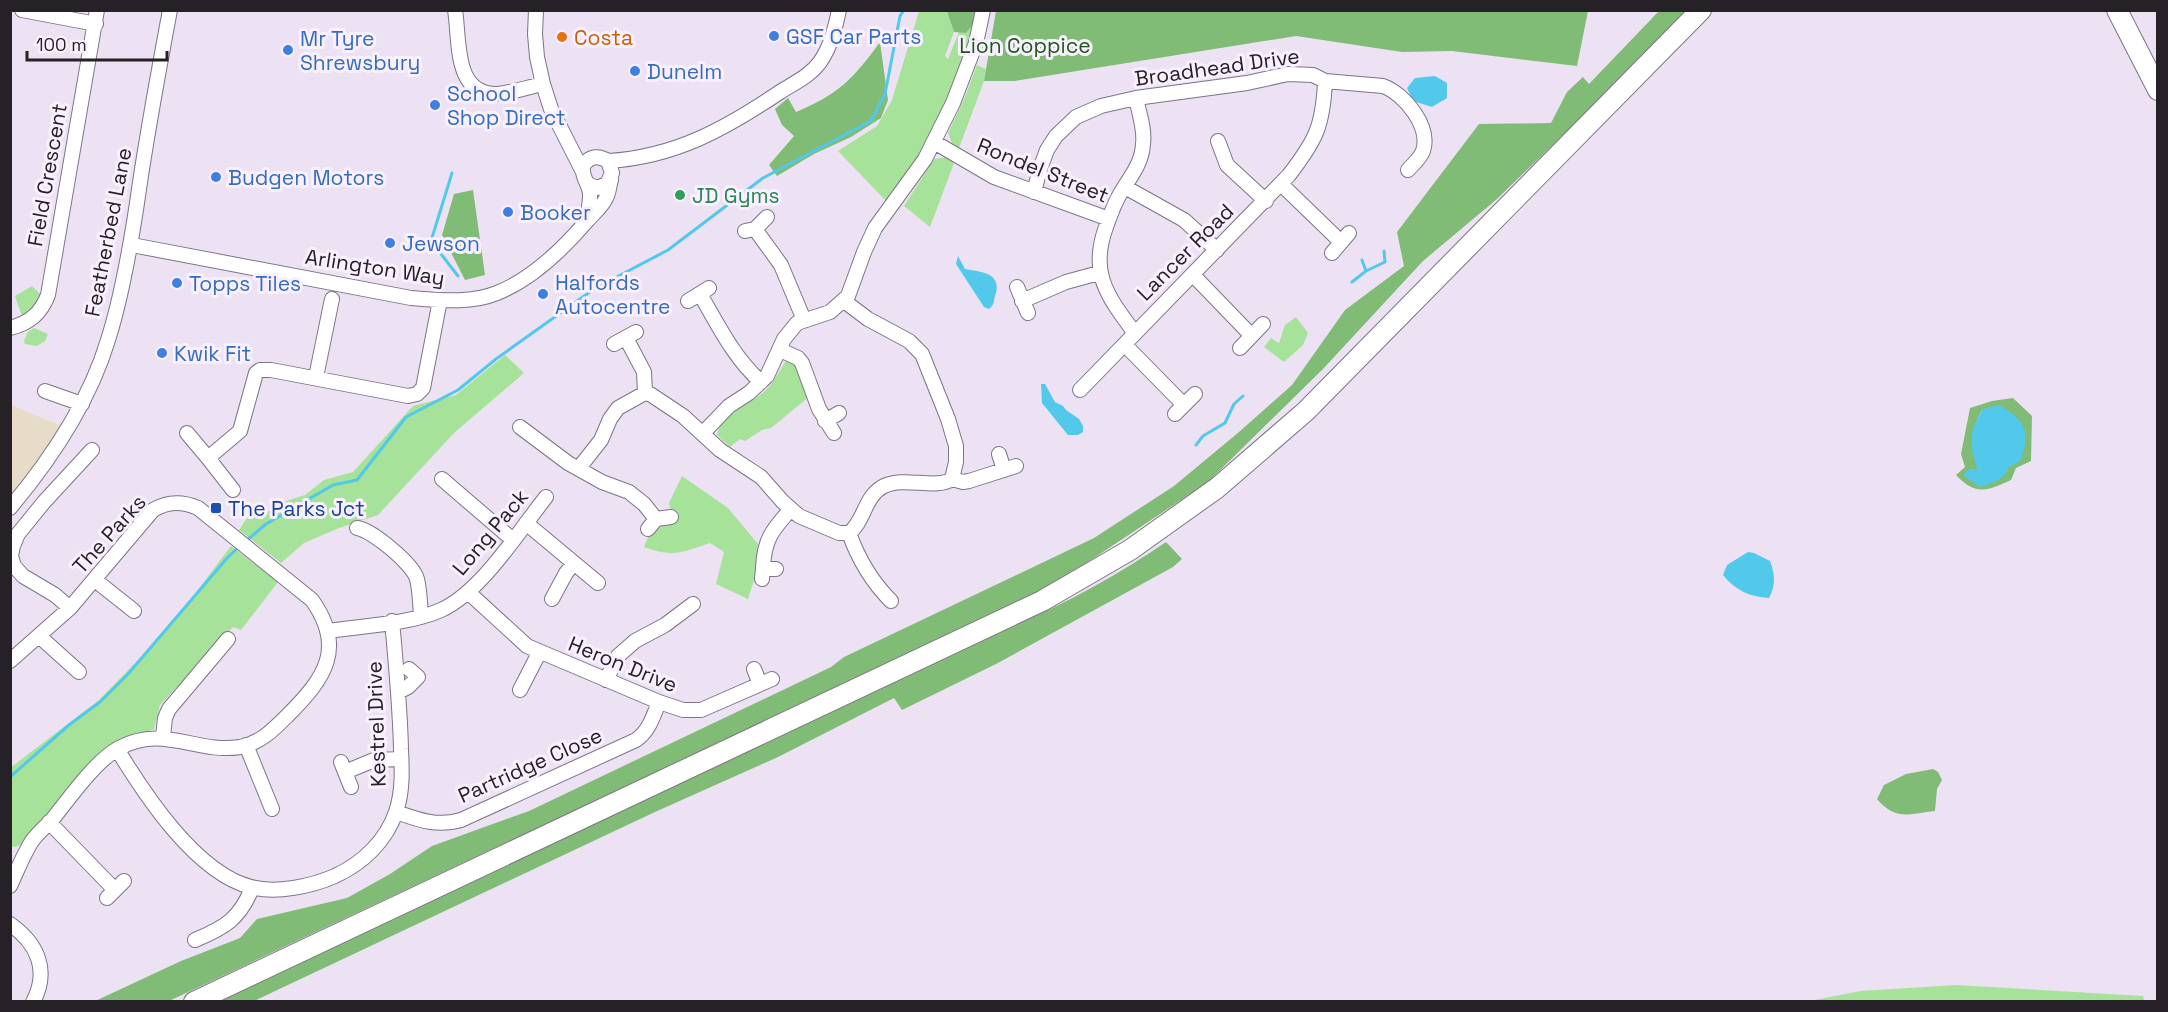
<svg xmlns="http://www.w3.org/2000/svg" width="2168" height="1012" font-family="'Space Grotesk',sans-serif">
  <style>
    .education { fill: #e7dcc7 }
    .green { fill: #a6e29a }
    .forest { fill: #81bc76; fill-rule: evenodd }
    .water { fill: #52c8eb }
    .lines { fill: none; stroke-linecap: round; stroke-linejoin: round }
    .stream { stroke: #52c8eb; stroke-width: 3 }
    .minor-casing { stroke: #7e7483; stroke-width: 16 }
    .highway-casing { stroke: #7e7483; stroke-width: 22 }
    .minor { stroke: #fff; stroke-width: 14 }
    .highway { stroke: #fff; stroke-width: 20 }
    .shop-dot { fill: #3f7fe0; stroke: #f9f0ff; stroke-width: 2 }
    .food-dot { fill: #e8710a; stroke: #f9f0ff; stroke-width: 2 }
    .leisure-dot { fill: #2e9e5b; stroke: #f9f0ff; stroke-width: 2 }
    .transit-dot { fill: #1a4fb4; stroke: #f9f0ff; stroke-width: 2 }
    .labels { text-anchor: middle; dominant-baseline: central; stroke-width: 6; stroke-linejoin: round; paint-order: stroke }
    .shop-label { font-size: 21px; fill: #366cbe; stroke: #f9f0ff; text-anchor: start }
    .food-label { font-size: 21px; fill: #c56008; stroke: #f9f0ff; text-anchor: start }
    .park-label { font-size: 21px; fill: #1e5812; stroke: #f9f0ff }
    .street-label { font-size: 21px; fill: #252127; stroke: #f9f0ff }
    .leisure-label { font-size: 21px; fill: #27864d; stroke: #f9f0ff; text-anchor: start }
    .transit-label { font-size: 21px; fill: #164399; stroke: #f9f0ff; text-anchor: start }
  </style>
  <rect width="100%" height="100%" fill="#ede2f4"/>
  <path class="education" d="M11 405 64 427 11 495Z"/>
  <path class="green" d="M919 11H947L954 32 945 56 948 59 959 32 966 33 975 22C960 86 925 150 888 203L838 151 877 126 892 100Z
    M977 65 986 69 984 81 959 148 952 143 948 133 965 97Z
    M947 157 954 163 930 227 904 206 934 159Z
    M32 286 43 297 23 319 15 296Z
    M1296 317 1308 333 1303 345 1284 362 1264 347 1271 338 1279 343 1285 325Z
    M34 328 48 334 45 341 37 346 25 344 24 341 27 333Z
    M505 355 524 373 454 433 378 515 339 528 304 543 281 563 239 530 249 515 261 516 283 502 305 495 324 480 353 472 413 406 456 395Z
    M790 360 797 363 810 396 771 428 762 430 745 441 740 439 730 447 717 435C720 416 753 403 766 390 774 382 779 372 785 362Z
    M682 476 728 508 758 544 755 577 748 599 716 584 724 552 710 543C683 552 673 558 644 547L650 532 661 523H674L669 503Z
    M231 546 278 582 241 630 233 627 160 705 154 729 124 740 25 843 15 847 11 846 10 768 99 700 141 657 191 599Z
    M1956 985 2143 996 2144 1001H1810L1860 991Z"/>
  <path class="forest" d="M947 11H977L975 22 966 33 954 32Z
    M996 11V10L1588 11 1577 66 1452 51 1402 52 1296 36 1015 81H984Z
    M1659 11H1687L1605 94 1497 199 1423 261 1323 369 1208 482 1067 576 1025 599 169 1001 93 1002 181 961 240 938 257 919 347 898 390 874 432 846 529 811 831 667 844 657 1094 538 1174 486 1239 432 1292 385 1345 310 1404 266 1397 232 1479 124 1551 123 1567 92 1583 77 1589 84Z
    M880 42 888 100 881 118 851 137 814 154 777 176 769 165 794 136 782 125 775 109 788 98 796 112C839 94 853 79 880 42Z
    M473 190 485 275 465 280 442 235 454 194Z
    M2013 398 2032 416 2031 461 2016 468 2011 480C1987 491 1976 496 1956 475L1965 467 1961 454 1970 408 1992 401ZM1983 409 1980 487 1969 469 1978 471C1974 445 1968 432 1983 409Z
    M1166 542 1182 559 1173 567 996 664 902 710 894 698 778 757 655 812 254 1001 214 1002 995 634C1055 609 1112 579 1166 542Z
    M1933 769 1938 772 1942 780 1937 789 1935 811C1908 814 1896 821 1877 799L1884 785 1906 774Z"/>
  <path class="water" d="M1435 76 1447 83V98L1432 107 1413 101 1407 88 1415 78Z
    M958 256 965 269C982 272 1003 273 995 296 993 303 995 304 989 309L984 307 956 264Z
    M1041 384H1045L1055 402 1063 406 1066 410 1079 419 1083 426V432L1078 435H1068L1042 403Z
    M1999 405C2025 420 2032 431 2020 461L2009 467C2004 480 1993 483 1980 487L1963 475 1969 469 1978 470C1969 445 1968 433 1983 409Z
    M1748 552 1754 553 1770 561C1775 574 1776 585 1769 598 1749 597 1735 590 1723 575L1727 565Z"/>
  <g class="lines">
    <path class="stream" d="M452 173 431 241 458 276
      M1362 260 1366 271
      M1352 282 1366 271 1385 262 1384 251
      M1196 445 1203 436 1225 423 1234 404 1243 396
      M246 541 266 524 333 485 357 480 406 417 458 390 496 359 594 289 668 250 763 178 871 121 885 94 900 16 904 10
      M10 777 69 725 100 702 128 674 228 557 239 547"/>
    <g class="minor-casing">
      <path id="minor" d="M22 10 96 24
        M455 10C460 39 453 95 497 94 512 93 528 87 543 84
        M536 10 535 34 537 57 543 84 551 109 582 170
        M1218 141 1227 165 1266 201
        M934 142 994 177 1109 219
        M608 161C675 157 725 129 780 92 794 83 810 76 820 62 831 46 835 29 839 10
        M1281 184 1341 242
        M1125 187 1184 220 1217 250
        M1034 192 1040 169 1047 150 1056 136 1076 117 1101 106 1136 98 1247 83 1288 74 1313 75 1325 81 1383 86C1405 94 1431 127 1423 151 1420 159 1413 164 1408 170
        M587 221C588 213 590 203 590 195 590 184 581 178 583 166 589 156 598 155 608 161L612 173 607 184 597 188 588 184
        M755 229 781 265 804 320
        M745 231 755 229 767 217
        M132 245 411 298C439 300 470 304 497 293 532 279 562 250 586 222 593 214 602 207 606 198 609 193 609 186 611 180
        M1332 253 1349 233
        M1193 275 1251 335
        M1017 287 1028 313
        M700 294C718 325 734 358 761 382
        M688 301 709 288
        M844 301 868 319 909 341 922 354 948 419 956 446V462L952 479C936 490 905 476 884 486 864 496 865 521 849 533
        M1022 301 1066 282 1099 273
        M10 328C30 323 41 313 48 295L97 10
        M1134 332C1108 297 1089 273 1106 227 1110 216 1114 204 1120 194 1130 177 1142 164 1143 144 1145 129 1139 113 1136 98
        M626 338 644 372 645 393
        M614 344 636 332
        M1125 345 1184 405
        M1240 348 1263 324
        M780 350 798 358 802 363 819 409 834 433
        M316 377 332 299
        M1080 390 1289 175C1316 140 1323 126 1325 81
        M45 391 82 404
        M1175 414 1195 394
        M825 421 839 413
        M520 427 568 463 602 482 629 492 644 504 656 519
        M187 433 208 458
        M703 433 729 406 749 393 767 376 784 339 797 323 830 312 848 296 864 252 875 228 925 159 953 103 976 43 983 10
        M999 454 1004 470
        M579 468 601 440 610 419 618 408 645 393 650 394 683 416 720 450 761 477 783 502 799 516 839 533H849C858 558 872 582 891 601
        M442 479 513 540
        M952 479 963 482 969 481 1016 466
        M233 490 208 458 240 431 256 373 260 370H271L408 396 417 394 423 388 440 300
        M10 508C52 458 89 403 108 340 122 296 130 249 137 203 146 138 158 74 170 10
        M526 523 598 583
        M357 528C372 530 413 564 417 579 420 591 420 604 421 617
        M648 529 656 519 671 517
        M763 568C764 540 772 530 791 509
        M762 579 763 568 776 569
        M95 580 134 611
        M468 592 527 646 659 702 683 710H701L772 679
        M552 599 566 573 574 563
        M70 608 55 595 23 576 14 566 11 556 13 546 18 534 44 502 92 450
        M329 631C362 626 410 624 441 610 481 592 519 531 546 497
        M39 636 79 672
        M10 661 70 608 153 510C168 501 182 501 198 508L312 600C346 648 325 678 288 715 274 729 261 743 240 747 196 754 164 724 119 748 95 761 69 799 51 821 45 827 37 834 32 841 23 855 17 871 10 886
        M754 669 760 684
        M606 680 618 656 635 641 665 625 693 604
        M520 690 539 653
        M398 692 408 687 418 677 409 669
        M163 737 165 718 169 709 228 639
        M246 745 272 809
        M117 749C145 795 196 873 251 887 276 894 312 886 335 876 363 863 386 841 396 812 403 791 402 770 401 749 400 706 396 664 392 621
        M341 762 351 787
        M345 772 374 760 401 759
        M396 812C419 820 437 827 461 820L636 740C649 731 653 717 659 702
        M49 822 115 890
        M107 898 124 881
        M10 924C37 943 50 970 33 1002
        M195 940C224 928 240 919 252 888"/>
    </g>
    <g class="highway-casing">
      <path id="highway" d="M2117 10 2158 90
        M194 1002 1042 601 1130 550 1217 488 1306 411 1701 10"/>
    </g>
    <use href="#minor" class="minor"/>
    <use href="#highway" class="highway"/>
  </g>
  <g class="shop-dot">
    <circle cx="774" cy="36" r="6"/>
    <circle cx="288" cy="50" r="6"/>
    <circle cx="635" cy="71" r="6"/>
    <circle cx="435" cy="105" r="6"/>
    <circle cx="216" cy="177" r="6"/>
    <circle cx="508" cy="212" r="6"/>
    <circle cx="390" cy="243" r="6"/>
    <circle cx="177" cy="283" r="6"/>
    <circle cx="543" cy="294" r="6"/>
    <circle cx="162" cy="353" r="6"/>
  </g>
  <circle class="food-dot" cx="562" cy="37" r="6"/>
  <circle class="leisure-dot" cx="680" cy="195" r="6"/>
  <rect class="transit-dot" x="210" y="502" width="12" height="12" rx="3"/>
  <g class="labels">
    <g class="shop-label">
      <text x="786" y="36">GSF Car Parts</text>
      <text x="300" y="38">Mr Tyre<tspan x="300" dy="24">Shrewsbury</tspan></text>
      <text x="647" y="71">Dunelm</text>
      <text x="447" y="93">School<tspan x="447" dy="24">Shop Direct</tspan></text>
      <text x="228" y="177">Budgen Motors</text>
      <text x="520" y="212">Booker</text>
      <text x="402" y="243">Jewson</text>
      <text x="555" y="282">Halfords<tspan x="555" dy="24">Autocentre</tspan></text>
      <text x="189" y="283">Topps Tiles</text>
      <text x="174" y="353">Kwik Fit</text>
    </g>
    <g class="food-label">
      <text x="574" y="37">Costa</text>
    </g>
    <g class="park-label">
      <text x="1025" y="45">Lion Coppice</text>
    </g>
    <g class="street-label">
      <text transform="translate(1217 67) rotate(-8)">Broadhead Drive</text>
      <text transform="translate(1043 170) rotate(22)">Rondel Street</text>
      <text transform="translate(47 175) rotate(-80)">Field Crescent</text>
      <text transform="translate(108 232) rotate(-79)">Featherbed Lane</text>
      <text transform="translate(1185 252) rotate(-45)">Lancer Road</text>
      <text transform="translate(375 267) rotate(9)">Arlington Way</text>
      <text transform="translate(490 532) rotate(-50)">Long Pack</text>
      <text transform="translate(109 534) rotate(-48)">The Parks</text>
      <text transform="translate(623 664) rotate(22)">Heron Drive</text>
      <text transform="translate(376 724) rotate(-92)">Kestrel Drive</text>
      <text transform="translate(530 765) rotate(-24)">Partridge Close</text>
    </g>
    <g class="leisure-label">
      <text x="692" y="195">JD Gyms</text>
    </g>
    <g class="transit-label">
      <text x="228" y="508">The Parks Jct</text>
    </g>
  </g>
  <rect width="2168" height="1012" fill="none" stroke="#252127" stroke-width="24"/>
  <path d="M27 51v9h140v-9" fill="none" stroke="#252127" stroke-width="3"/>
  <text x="36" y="51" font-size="18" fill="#252127" stroke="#f9f0ff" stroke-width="4.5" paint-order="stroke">100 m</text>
</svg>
